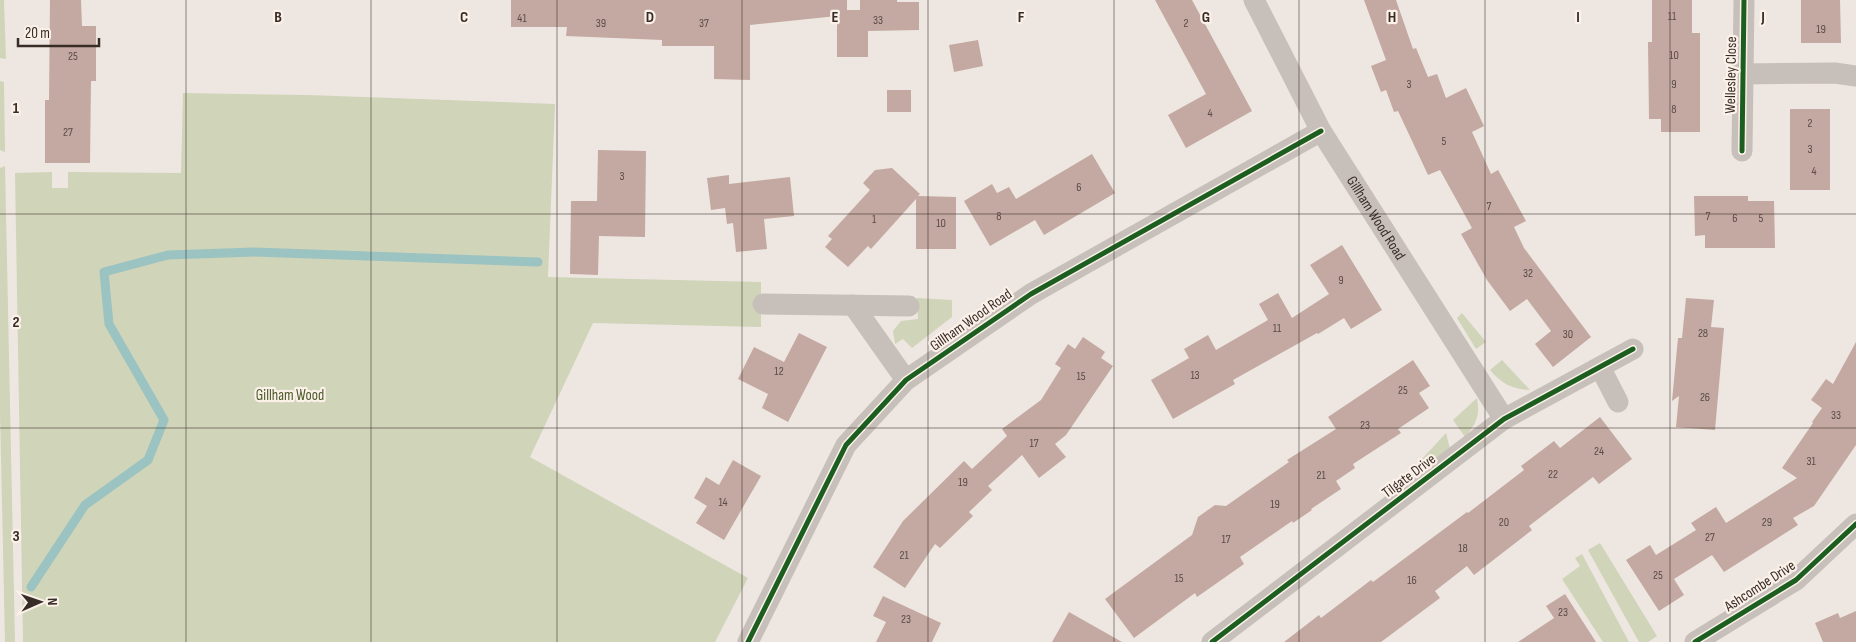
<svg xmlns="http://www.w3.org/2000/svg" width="1856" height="642" font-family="'Sofia Sans Condensed',sans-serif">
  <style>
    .green { fill: #d0d4b9 }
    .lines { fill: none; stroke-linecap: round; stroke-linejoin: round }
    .stream { stroke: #9bc3c1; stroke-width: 9 }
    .building { fill: #c3a9a1 }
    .minor { stroke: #c7bfb9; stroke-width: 21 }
    .cycleway-casing { stroke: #fbf1e8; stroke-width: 8 }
    .cycleway { stroke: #1b5e20; stroke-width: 5 }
    .grid { fill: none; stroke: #382c27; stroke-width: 1; stroke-opacity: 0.55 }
    .labels { text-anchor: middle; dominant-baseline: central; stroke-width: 4.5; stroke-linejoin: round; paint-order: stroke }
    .number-label { font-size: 12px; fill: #5b4b46 }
    .street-label { font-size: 15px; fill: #382c27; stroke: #fbf1e8 }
    .park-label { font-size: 15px; fill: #4a5929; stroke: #fbf1e8 }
    .grid-label { font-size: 16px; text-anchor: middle; font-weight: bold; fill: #382c27; stroke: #fbf1e8; stroke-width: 4.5; stroke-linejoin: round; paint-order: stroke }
  </style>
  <rect width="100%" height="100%" fill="#eee7e1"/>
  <path class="green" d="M0 0H4L6 59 0 58Z
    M0 81 4 82 5 152 0 150Z
    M183 93 308 95 555 104 548 277 761 282V327L593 323 530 457 748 578 715 642H23L15 173 52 172V188H68V172L181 173Z
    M5 166 15 642H5L0 411V168Z
    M917 298 952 300V317L912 348 903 339 895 344 893 331 901 321 918 319Z
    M1462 313 1486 342 1476 349 1457 318Z
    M1502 360 1530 390C1512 389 1502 384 1490 370Z
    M1477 398C1480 415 1477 423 1465 437L1453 420Z
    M1446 433 1450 449 1413 477 1409 473Z
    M1600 543 1657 636 1648 642H1639L1588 550Z
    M1582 554 1629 642H1603L1562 579 1580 566 1575 558Z"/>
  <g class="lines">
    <path class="stream" d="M31 587 85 505 148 460 164 420 109 324 104 272 168 255 254 252 538 262"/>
  </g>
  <path class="building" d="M50 0H81L82 26H96V81H91L90 163H45V100H49Z
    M511 0H847V10H860V0H897V2H919V30L868 31V57H837V16L750 25V80L714 79V46H662V40L566 36 567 27H511Z
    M1155 0H1192L1252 111 1186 148 1168 115 1206 94Z
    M1364 0H1396L1413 49 1416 48 1428 77 1437 74 1446 98 1466 88 1484 126 1472 132 1491 174 1498 170 1526 221 1514 227 1524 248 1591 337 1553 367 1535 344 1551 331 1527 299 1510 311 1487 280 1461 234 1472 228 1440 170 1428 175 1398 111 1394 112 1386 90 1381 92 1371 66 1386 60Z
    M1652 0H1692V33H1700V132H1661V119H1649L1648 42H1652Z
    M1801 0H1840L1841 43H1801Z
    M978 40 983 66 954 72 949 45Z
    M887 90H911V112H887Z
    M1790 109H1830V190H1790Z
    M598 150 646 151 645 237 599 236 598 275 570 274 571 201H597Z
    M1092 154 1115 193 1044 235 1035 220 990 246 964 201 992 184 997 193 1009 187 1016 199Z
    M892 168 920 194 918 196 956 197V249H916V199L871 249 868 246 848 267 825 247 832 239 828 236 870 190 863 183 875 170Z
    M729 175V184L790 177 794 216 764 219 767 249 736 252 733 223 727 224 725 208 711 210 707 178Z
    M1694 196H1748V201H1774L1775 248H1705V235L1695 236Z
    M1342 245 1382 310 1351 329 1344 318 1318 334 1317 333 1233 380 1235 384 1173 419 1151 380 1189 358 1184 349 1208 335 1216 350 1268 320 1259 304 1278 293 1292 318 1329 294 1310 265Z
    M1686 298 1714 300 1711 327 1724 328 1715 430 1676 427 1679 396 1672 401 1678 338H1682Z
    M799 333 827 347 788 422 762 408 768 394 738 379 754 347 784 362Z
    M1083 337 1105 352 1101 358 1113 366 1066 435 1055 444 1066 457 1039 478 1022 455 988 486 992 490 969 512 973 516 940 548 935 544 905 588 873 567 903 521 964 461 972 469 1007 436 1002 429 1041 400 1061 368 1055 364 1068 344 1075 349Z
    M1856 342V445L1814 506 1793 518 1798 525 1724 572 1712 555 1674 579 1684 595 1659 611 1626 560 1650 545 1656 555 1696 530 1691 523 1716 507 1726 523 1797 478 1782 468 1813 423 1812 422 1822 408 1811 400 1826 379 1833 384Z
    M1413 360 1430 386 1419 393 1429 408 1398 429 1401 433 1353 464 1355 468 1336 481 1341 489 1311 509 1312 510 1293 523 1292 521 1240 557 1244 564 1197 597 1195 593 1134 638 1105 599 1192 535 1198 517 1215 505 1226 506 1289 462 1287 460 1336 429 1328 417Z
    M1600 417 1632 459 1599 484 1593 477 1529 526 1532 530 1474 575 1467 566 1435 591 1440 598 1381 642H1284L1319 615 1321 618 1371 580 1373 582 1467 512 1468 513 1524 470 1521 466 1554 441 1560 448Z
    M733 460 761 476 724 540 696 523 707 506 694 498 706 477 719 485Z
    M1565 594 1596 642H1518L1554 618 1546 606Z
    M883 596 941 623 932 642H876L886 622 873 616Z
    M1856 611V642H1823L1815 623 1838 613 1840 618Z
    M1069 612 1122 642H1052Z"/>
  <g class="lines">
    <g class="minor">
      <path id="s1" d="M1254 0 1321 131 1504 419"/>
      <path d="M1743 74 1835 73 1856 76"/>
      <path d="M1742 151 1744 0"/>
      <path d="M763 304 909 306"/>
      <path d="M853 305 906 380"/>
      <path d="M1600 367 1618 402"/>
      <path d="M748 642 846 445 906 380 1031 294 1321 131"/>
      <path d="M1212 642 1504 419 1633 349"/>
      <path d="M1695 642 1796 580 1856 524"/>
    </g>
    <g class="cycleway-casing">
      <path id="cycleway" d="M1742 151 1744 0
        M748 642 846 445 906 380 1031 294 1321 131
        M1212 642 1504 419 1633 349
        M1695 642 1796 580 1856 524"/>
    </g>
    <use href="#cycleway" class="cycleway"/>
  </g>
  <path class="grid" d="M186 0V642M371 0V642M557 0V642M742 0V642M928 0V642M1114 0V642M1299 0V642M1485 0V642M1670 0V642M0 214H1856M0 428H1856"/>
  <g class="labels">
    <g class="number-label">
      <text x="1672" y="16">11</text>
      <text x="522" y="18">41</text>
      <text x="878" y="20">33</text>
      <text x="601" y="23">39</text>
      <text x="704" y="23">37</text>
      <text x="1186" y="23">2</text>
      <text x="1821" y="29">19</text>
      <text x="1674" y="55">10</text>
      <text x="73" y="56">25</text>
      <text x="1409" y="84">3</text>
      <text x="1674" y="84">9</text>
      <text x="1674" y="109">8</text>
      <text x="1210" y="113">4</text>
      <text x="1810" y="123">2</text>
      <text x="68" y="132">27</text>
      <text x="1444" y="141">5</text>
      <text x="1810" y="149">3</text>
      <text x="1814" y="171">4</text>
      <text x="622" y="176">3</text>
      <text x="1079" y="187">6</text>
      <text x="1489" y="206">7</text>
      <text x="999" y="216">8</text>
      <text x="1708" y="216">7</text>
      <text x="1735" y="218">6</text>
      <text x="1761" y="218">5</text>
      <text x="874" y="219">1</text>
      <text x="941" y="223">10</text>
      <text x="1528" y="273">32</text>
      <text x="1341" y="280">9</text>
      <text x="1277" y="328">11</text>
      <text x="1703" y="333">28</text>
      <text x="1568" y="334">30</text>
      <text x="779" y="371">12</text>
      <text x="1195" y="375">13</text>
      <text x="1081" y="376">15</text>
      <text x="1403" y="390">25</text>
      <text x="1705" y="397">26</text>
      <text x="1836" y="415">33</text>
      <text x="1365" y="425">23</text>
      <text x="1034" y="443">17</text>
      <text x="1599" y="451">24</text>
      <text x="1811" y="461">31</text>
      <text x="1553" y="474">22</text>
      <text x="1321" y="475">21</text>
      <text x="963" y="482">19</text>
      <text x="723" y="502">14</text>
      <text x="1275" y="504">19</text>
      <text x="1504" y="522">20</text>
      <text x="1767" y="522">29</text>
      <text x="1710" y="537">27</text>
      <text x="1226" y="539">17</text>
      <text x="1463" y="548">18</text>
      <text x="904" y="555">21</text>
      <text x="1658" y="575">25</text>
      <text x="1179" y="578">15</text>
      <text x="1412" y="580">16</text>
      <text x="1563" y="612">23</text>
      <text x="906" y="619">23</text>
    </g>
    <g class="street-label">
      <text transform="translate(1731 75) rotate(-89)">Wellesley Close</text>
      <text stroke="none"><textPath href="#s1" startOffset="250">Gillham Wood Road</textPath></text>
      <text transform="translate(971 320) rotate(-35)">Gillham Wood Road</text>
      <text transform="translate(1409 476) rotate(-37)">Tilgate Drive</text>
      <text transform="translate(1760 586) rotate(-33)">Ashcombe Drive</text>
    </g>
    <g class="park-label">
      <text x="290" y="395">Gillham Wood</text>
    </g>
  </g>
  <g class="grid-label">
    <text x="278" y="22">B</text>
    <text x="464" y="22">C</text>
    <text x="650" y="22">D</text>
    <text x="835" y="22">E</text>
    <text x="1021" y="22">F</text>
    <text x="1206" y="22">G</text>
    <text x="1392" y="22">H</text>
    <text x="1578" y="22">I</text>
    <text x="1763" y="22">J</text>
    <text x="16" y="113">1</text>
    <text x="16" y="327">2</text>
    <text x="16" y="541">3</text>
  </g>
  <g transform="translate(40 602) rotate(88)" stroke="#fbf1e8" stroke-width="4" paint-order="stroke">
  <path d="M0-4L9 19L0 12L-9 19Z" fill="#382c27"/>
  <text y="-8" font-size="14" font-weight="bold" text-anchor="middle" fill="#382c27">N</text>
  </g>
  <path d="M18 38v8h81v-8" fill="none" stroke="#382c27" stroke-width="2.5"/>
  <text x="25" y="38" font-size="15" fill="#382c27" stroke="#fbf1e8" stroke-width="4" paint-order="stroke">20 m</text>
</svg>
